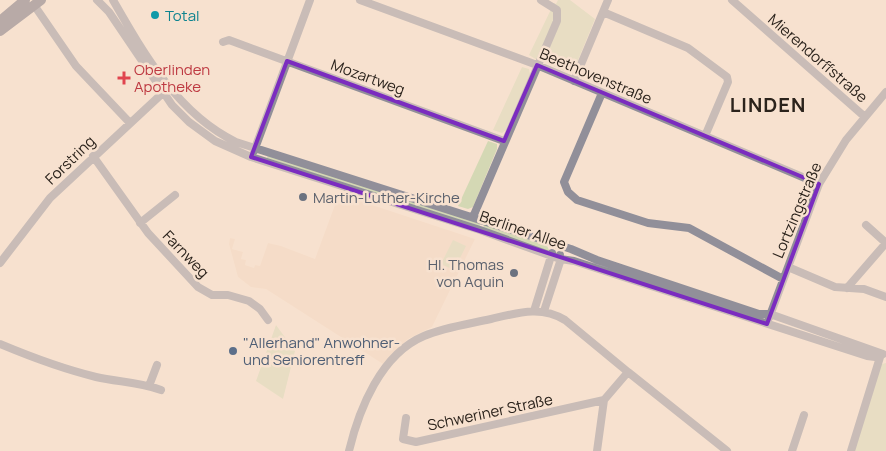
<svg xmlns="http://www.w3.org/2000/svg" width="886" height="451" font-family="Manrope,sans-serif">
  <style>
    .built { fill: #f2d6bf }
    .green { fill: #d4d8b4 }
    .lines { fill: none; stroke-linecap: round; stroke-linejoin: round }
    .street { stroke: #918f99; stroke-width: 8 }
    .secondary { stroke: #6a6675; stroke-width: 10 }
    .marked { fill: none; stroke: #7b2cbf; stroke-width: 4; stroke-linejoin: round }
    .culture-dot { fill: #0f9aa8; stroke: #f7e1cf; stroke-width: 2 }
    .health-dot { fill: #e0444e; stroke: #f7e1cf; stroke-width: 2 }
    .worship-dot { fill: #6b7280; stroke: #f7e1cf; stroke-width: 2 }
    .service-dot { fill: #5c6f8a; stroke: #f7e1cf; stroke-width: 2 }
    .labels { text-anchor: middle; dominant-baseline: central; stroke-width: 5; stroke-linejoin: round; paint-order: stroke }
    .culture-label { font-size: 15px; fill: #0d838f; stroke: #f7e1cf; text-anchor: start }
    .street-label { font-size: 15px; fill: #2b231c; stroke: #f7e1cf }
    .health-label { font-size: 15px; fill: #be3a42; stroke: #f7e1cf; text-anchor: start }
    .worship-label { font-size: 15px; fill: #5b616d; stroke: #f7e1cf; text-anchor: start }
    .service-label { font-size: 15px; fill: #4e5e75; stroke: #f7e1cf; text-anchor: start }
    .district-label { font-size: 20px; font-weight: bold; letter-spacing: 1px; fill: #2b231c; stroke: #f7e1cf }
  </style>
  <rect width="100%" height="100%" fill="#f7e1cf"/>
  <path class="built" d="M339 194 475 239 432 327 408 339 383 364 266 289 251 287 238 277 229 244 230 238 235 239 232 249 243 252 241 259 246 260 245 265 254 268 255 265 260 266 268 243 281 246 315 259Z"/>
  <path class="green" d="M558 0H570L595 19 574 70 568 73 551 65 547 54 541 51 537 60 529 55 554 3 556 4Z
    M522 67 529 69 530 74 506 130 502 133 493 130Z
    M488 141 497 144V149L473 207 468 209 458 206Z
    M268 154 401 198 400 202 267 158Z
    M408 200 481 222 479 228 407 204Z
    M484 224 547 246 549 250 548 252 483 229Z
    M453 240 466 246 454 270 441 264Z
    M276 325 295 351 283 399 256 381Z
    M886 363V451H851L878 365Z"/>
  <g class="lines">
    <path class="street" d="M97 0 109 12 172 105 189 122 215 141 251 157 480 230 560 259 574 261 867 356 875 357 881 354
      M113 0C144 54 178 114 236 142L571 249 597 260 759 314H770L883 354
      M360 0 537 65 819 184
      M732 0 865 117
      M34 5 76 66 130 123
      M603 12 688 48 727 77 728 82 705 136
      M223 42 229 40 504 141
      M574 81 608 0
      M602 93 564 182 568 192 577 200 648 223 689 228 783 279
      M254 151 310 0
      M93 156 148 233 198 287 212 295H228L249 301 260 309 268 320
      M473 217 557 21V10L541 0
      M140 223 175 195
      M866 225 886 243
      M0 263 50 198 166 90
      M788 267 835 287 864 289 886 297
      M847 288 886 243
      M534 311 552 253
      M544 311 560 262V255
      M769 318 819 184 846 140 886 92
      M0 344C31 357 63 369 96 377 118 382 140 382 161 390
      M628 372 727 451
      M149 386 157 365
      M406 418 403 439 416 442 604 400
      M349 451C359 409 381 354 424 336 445 327 469 324 491 319 517 313 541 305 565 320L628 372 604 400 597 451
      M792 451 804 415
      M851 451 881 354"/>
    <path class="secondary" d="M0 21 25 0
      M0 31 41 0"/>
  </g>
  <path d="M0 0H886V451H0ZM287 61 504 141 537 65 819 184 767 324 251 157Z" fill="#f7e1cf" fill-opacity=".55" fill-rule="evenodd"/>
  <path class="marked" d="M287 61 504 141 537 65 819 184 767 324 251 157Z"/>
  <circle class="culture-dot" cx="155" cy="15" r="5"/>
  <path class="health-dot" d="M121.5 70.5h5v5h5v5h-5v5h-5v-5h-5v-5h5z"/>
  <g class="worship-dot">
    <circle cx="303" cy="197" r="5"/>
    <circle cx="514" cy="273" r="5"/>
  </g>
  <circle class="service-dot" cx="233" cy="351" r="5"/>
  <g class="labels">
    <g class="culture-label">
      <text x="165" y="15">Total</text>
    </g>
    <g class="street-label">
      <text transform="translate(818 58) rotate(41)">Mierendorffstraße</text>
      <text transform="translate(596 76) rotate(23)">Beethovenstraße</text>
      <text transform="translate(368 77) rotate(20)">Mozartweg</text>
      <text transform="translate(70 160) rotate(-44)">Forstring</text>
      <text transform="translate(797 210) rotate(-67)">Lortzingstraße</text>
      <text transform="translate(523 230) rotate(19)">Berliner Allee</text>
      <text transform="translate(186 254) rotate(46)">Farnweg</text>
      <text transform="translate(490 412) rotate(-12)">Schweriner Straße</text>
    </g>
    <g class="health-label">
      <text x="134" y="69">Oberlinden<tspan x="134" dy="17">Apotheke</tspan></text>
    </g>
    <g class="worship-label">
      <text x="313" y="197">Martin-Luther-Kirche</text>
      <text x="504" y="264" text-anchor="end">Hl. Thomas<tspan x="504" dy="17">von Aquin</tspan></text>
    </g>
    <g class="service-label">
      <text x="243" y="342">"Allerhand" Anwohner-<tspan x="243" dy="17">und Seniorentreff</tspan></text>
    </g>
    <g class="district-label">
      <text x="768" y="104">LINDEN</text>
    </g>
  </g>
</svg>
